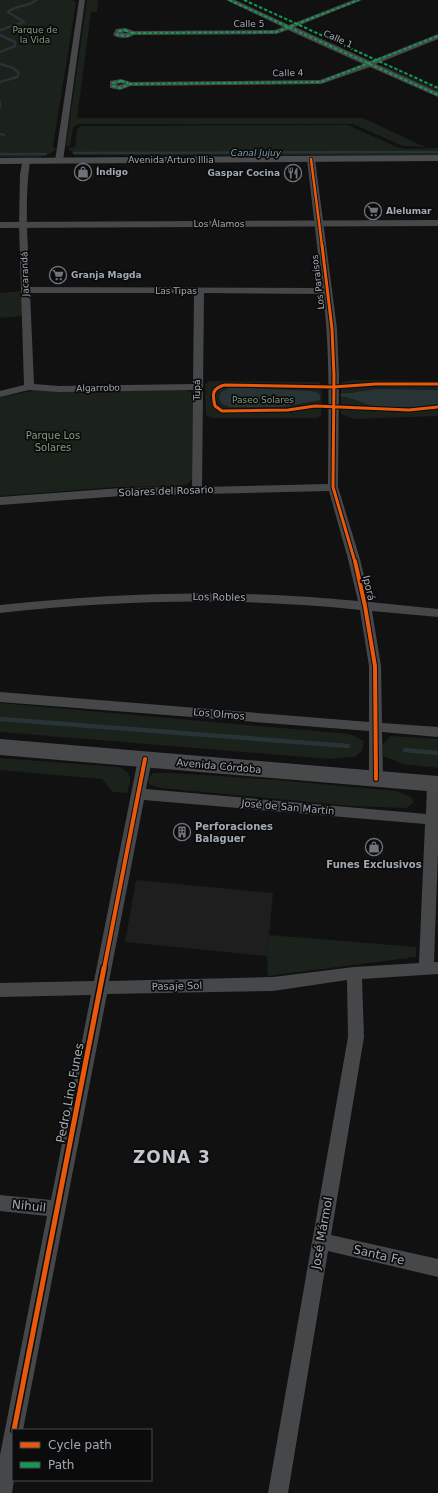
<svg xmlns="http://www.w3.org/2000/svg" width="438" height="1493" font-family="'DejaVu Sans',sans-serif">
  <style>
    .built { fill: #1e1e1f }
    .green { fill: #1b211b }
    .water { fill: #283336 }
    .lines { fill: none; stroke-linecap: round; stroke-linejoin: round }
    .stream-far2 { stroke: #283336; stroke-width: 2.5 }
    .stream-far1 { stroke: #283336; stroke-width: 3.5 }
    .stream { stroke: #283336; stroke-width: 4.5 }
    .minor { fill: #454749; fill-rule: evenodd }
    .tertiary { fill: #454749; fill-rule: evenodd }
    .secondary { fill: #494b4d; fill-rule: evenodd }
    .primary { fill: #47494b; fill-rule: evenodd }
    .quiet { stroke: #139951; stroke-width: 2; stroke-dasharray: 3.5 2; stroke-linecap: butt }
    .cycleway-far3-casing { stroke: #0b0b0c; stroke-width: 4 }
    .cycleway-far2-casing { stroke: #0b0b0c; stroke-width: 5 }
    .cycleway-far1-casing { stroke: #0b0b0c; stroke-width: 6 }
    .cycleway-casing { stroke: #0b0b0c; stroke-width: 8 }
    .cycleway-far3 { stroke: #e8590c; stroke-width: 2.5 }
    .cycleway-far2 { stroke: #e8590c; stroke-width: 3 }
    .cycleway-far1 { stroke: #e8590c; stroke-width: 4 }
    .cycleway { stroke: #e8590c; stroke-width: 5 }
    .labels { text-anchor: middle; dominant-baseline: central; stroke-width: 3.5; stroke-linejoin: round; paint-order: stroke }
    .far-street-label { font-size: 9px; fill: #a1aab2; stroke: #0b0b0c }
    .far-park-label { font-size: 9px; fill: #7e9e78; stroke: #0b0b0c }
    .far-water-label { font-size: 9px; font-style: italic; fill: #78a0ae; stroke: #0b0b0c }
    .far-poi-label { font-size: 9px; font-weight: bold; fill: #a1aab2; stroke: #0b0b0c; text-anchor: start }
    .park-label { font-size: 10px; fill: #7e9e78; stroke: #0b0b0c }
    .street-label { font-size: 10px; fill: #a1aab2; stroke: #0b0b0c }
    .poi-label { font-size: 10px; font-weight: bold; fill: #a1aab2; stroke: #0b0b0c; text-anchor: start }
    .near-street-label { font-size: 12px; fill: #a1aab2; stroke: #0b0b0c }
    .near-district-label { font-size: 17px; font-weight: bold; letter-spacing: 1px; fill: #c2c8ce; stroke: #0b0b0c }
  </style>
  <rect width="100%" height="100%" fill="#111"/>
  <path class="built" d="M136 880 273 893 267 956 125 942Z"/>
  <path class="green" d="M0 0H73L76 3 53 146V148H56C49 162 14 157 0 157Z
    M87 0H98L97 12H91L77 118H363L425 147 403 146 353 124H78L73 128 70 146H66Z
    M382 65 438 89V92L381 67 380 66Z
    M348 125 397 147 406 149 438 148V156L80 155H74L68 148 75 147 77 129 81 126Z
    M22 291 23 316 0 318V293Z
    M352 380 438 381V416L354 419 341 414V382Z
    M209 381 319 382 322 384 321 416 317 418H213L206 415 205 384Z
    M187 390 191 392 193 395 192 479 188 484 181 486 118 487 0 496V397L32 391Z
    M0 703 350 734 364 741 362 751 355 757 330 759 0 732Z
    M391 736 438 739V768L403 764 383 756 382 745Z
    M0 758 119 767C134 774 131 779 127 793L113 792 102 779 0 770Z
    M153 773H173L277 780 396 791 411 797 414 802 407 808 350 806 161 788 150 785 148 779Z
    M269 935 416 947V957L268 976 267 956Z"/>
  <path class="water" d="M230 387 311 391 316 392 320 395V400L283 407H229L222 404 219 398 221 392Z
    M376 389 438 390V404C419 407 390 410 372 406 364 404 357 399 348 398L345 394Z"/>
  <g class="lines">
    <path class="stream-far2" d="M0 30 24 22 8 12C15 5 29 7 36 0
      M0 35 15 42V46L0 52
      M0 64 13 68 19 73 17 77 0 82
      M0 102V107
      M0 134 4 135
      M74 153 438 152
      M0 154H46"/>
    <path class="stream-far1" d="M342 395H352"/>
    <path class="stream" d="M0 719 348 746
      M405 750 438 753"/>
    <path class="minor" d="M79 0H85L63 161 59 163 55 161Z
      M226 0H235L289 25 353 0H362L295 27 370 61 438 34V39L376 64 438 92V97L370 67 321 84 131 86 120 90 110 88V81L121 79 131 82 320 80 363 64 288 30 276 34 134 35C128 39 119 39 113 35L116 29 125 28 134 31 275 30 283 27ZM125 32 128 33H121H122ZM121 83 124 84 117 85V84Z
      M308 157H314L315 159 337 329 339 375 338 487 360 559 370 602 438 609V617L372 611 381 666 382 723 438 727V737L382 732 383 779 381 783 376 784 371 783 369 779V731L0 702V692L369 722V666L360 610C238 597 121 600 0 613V605C120 592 238 589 358 601L348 559 329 491 121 496 0 505V497L121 488 192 487 193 390 59 392 29 390 0 397V391L24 385 19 225 20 174 23 159H29L30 161C24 202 28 246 30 287L322 288 307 159ZM30 293H194L193 384 59 386 34 384ZM204 293 323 294C331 357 328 420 328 484L202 487Z
      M145 754 150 755 152 759 146 789 426 814 427 784 429 780 434 779 438 780V851L434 962H438V974L362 979 364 1037 331 1235 438 1259V1277L328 1251 288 1493H268L348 1037 347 980 273 991 107 994 23 1430H13L14 1480 12 1493H0V1455L47 1216 0 1211V1195L51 1200 91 995 0 997V983L94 981 138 759 140 755ZM144 800 425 824 419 963 354 967 273 977 109 981Z"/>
    <path class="tertiary" d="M438 220V226L0 228V222Z"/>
    <path class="secondary" d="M438 155V161L0 164V158Z"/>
    <path class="primary" d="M0 739 438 776V792L0 755Z"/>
    <path class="quiet" d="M229 0 438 95
      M244 0 438 88
      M125 30 132 33 128 36 117 35 119 31Z
      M132 33 276 32 359 0
      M121 81 127 82 128 85 120 88 113 86V83Z
      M129 84 321 82 438 36"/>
    <g class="cycleway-far3-casing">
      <path id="cycleway-far3" d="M311 159 322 246"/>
    </g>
    <g class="cycleway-far2-casing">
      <path id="cycleway-far2" d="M322 245 332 329 334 375 333 487 355 562
        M438 384H376L333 387 225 385C212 388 212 394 215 406L222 411 288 410 315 406 409 410 438 407"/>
    </g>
    <g class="cycleway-far1-casing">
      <path id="cycleway-far1" d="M355 561 365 606 375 666 376 779
        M104 969 145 759"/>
    </g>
    <g class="cycleway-casing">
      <path id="cycleway" d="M14 1430 104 968"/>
    </g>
    <use href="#cycleway-far3" class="cycleway-far3"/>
    <use href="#cycleway-far2" class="cycleway-far2"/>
    <use href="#cycleway-far1" class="cycleway-far1"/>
    <use href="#cycleway" class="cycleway"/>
  </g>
  <defs>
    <g id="shop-ring" transform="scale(0.9)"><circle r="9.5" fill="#0b0b0c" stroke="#6f747a" stroke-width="1.5"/><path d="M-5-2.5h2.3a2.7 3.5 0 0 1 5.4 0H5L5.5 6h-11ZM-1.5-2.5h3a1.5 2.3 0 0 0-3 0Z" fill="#6f747a"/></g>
    <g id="restaurant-ring" transform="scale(0.9)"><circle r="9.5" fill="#0b0b0c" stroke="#6f747a" stroke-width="1.5"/><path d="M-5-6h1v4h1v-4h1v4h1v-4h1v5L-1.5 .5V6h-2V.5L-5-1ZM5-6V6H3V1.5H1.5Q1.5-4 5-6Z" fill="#6f747a"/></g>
    <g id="supermarket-ring" transform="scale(0.9)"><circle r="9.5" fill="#0b0b0c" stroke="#6f747a" stroke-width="1.5"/><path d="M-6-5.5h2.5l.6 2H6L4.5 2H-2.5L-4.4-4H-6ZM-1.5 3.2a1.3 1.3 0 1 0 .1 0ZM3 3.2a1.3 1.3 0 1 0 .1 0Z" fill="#6f747a"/></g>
    <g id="building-ring" transform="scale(0.9)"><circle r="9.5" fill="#0b0b0c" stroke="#6f747a" stroke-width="1.5"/><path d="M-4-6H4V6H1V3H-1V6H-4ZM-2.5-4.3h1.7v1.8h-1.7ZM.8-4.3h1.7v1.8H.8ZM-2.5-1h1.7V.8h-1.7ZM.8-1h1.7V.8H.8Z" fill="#6f747a"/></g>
  </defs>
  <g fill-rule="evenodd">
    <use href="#shop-ring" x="83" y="172"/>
    <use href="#restaurant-ring" x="293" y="173"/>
    <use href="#supermarket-ring" x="373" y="211"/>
    <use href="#supermarket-ring" x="58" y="275"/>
    <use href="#building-ring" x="182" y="832"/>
    <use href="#shop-ring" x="374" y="847"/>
  </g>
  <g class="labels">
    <g class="far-street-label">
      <text x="249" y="24">Calle 5</text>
      <text transform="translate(338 39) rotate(24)">Calle 1</text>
      <text transform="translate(288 73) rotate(-1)">Calle 4</text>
      <text x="171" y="160">Avenida Arturo Illia</text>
      <text x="219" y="224">Los Álamos</text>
      <text transform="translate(25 274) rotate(-92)">Jacarandá</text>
      <text transform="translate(318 282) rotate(-97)">Los Paraísos</text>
      <text x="176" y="291">Las Tipas</text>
      <text transform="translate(98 388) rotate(-1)">Algarrobo</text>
      <text transform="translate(197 390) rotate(-89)">Tupá</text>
    </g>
    <g class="far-park-label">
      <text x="35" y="30">Parque de<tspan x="35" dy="10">la Vida</tspan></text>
      <text x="263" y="400">Paseo Solares</text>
    </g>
    <g class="far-water-label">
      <text x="256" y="153">Canal Jujuy</text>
    </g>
    <g class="far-poi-label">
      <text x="96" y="172">Índigo</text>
      <text x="280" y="173" text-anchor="end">Gaspar Cocina</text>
      <text x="386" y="211">Alelumar</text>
      <text x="71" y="275">Granja Magda</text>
    </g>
    <g class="park-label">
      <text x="53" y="435">Parque Los<tspan x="53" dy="12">Solares</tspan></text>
    </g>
    <g class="street-label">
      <text transform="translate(166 491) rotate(-2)">Solares del Rosario</text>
      <text transform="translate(369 588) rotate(77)">Iporá</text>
      <text transform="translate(219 597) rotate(1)">Los Robles</text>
      <text transform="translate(219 714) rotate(5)">Los Olmos</text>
      <text transform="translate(219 766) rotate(5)">Avenida Córdoba</text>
      <text transform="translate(288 807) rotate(5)">José de San Martín</text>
      <text transform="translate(177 986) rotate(-1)">Pasaje Sol</text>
    </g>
    <g class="poi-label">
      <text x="195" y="826">Perforaciones<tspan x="195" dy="12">Balaguer</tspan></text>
      <text x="374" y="864" text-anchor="middle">Funes Exclusivos</text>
    </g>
    <g class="near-street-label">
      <text transform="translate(70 1093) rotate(-79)">Pedro Lino Funes</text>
      <text transform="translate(29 1206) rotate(6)">Nihuil</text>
      <text transform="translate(322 1233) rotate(-80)">José Mármol</text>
      <text transform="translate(379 1255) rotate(13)">Santa Fe</text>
    </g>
    <g class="near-district-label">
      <text x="172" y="1157">ZONA 3</text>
    </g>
  </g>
  <rect x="12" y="1429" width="140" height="52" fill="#0b0b0c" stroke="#474b4e"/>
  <rect x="20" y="1442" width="20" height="6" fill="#e8590c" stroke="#474b4e"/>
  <text x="48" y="1449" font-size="12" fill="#a1aab2">Cycle path</text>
  <rect x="20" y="1462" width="20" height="6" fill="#139951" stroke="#474b4e"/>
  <text x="48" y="1469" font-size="12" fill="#a1aab2">Path</text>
</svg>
